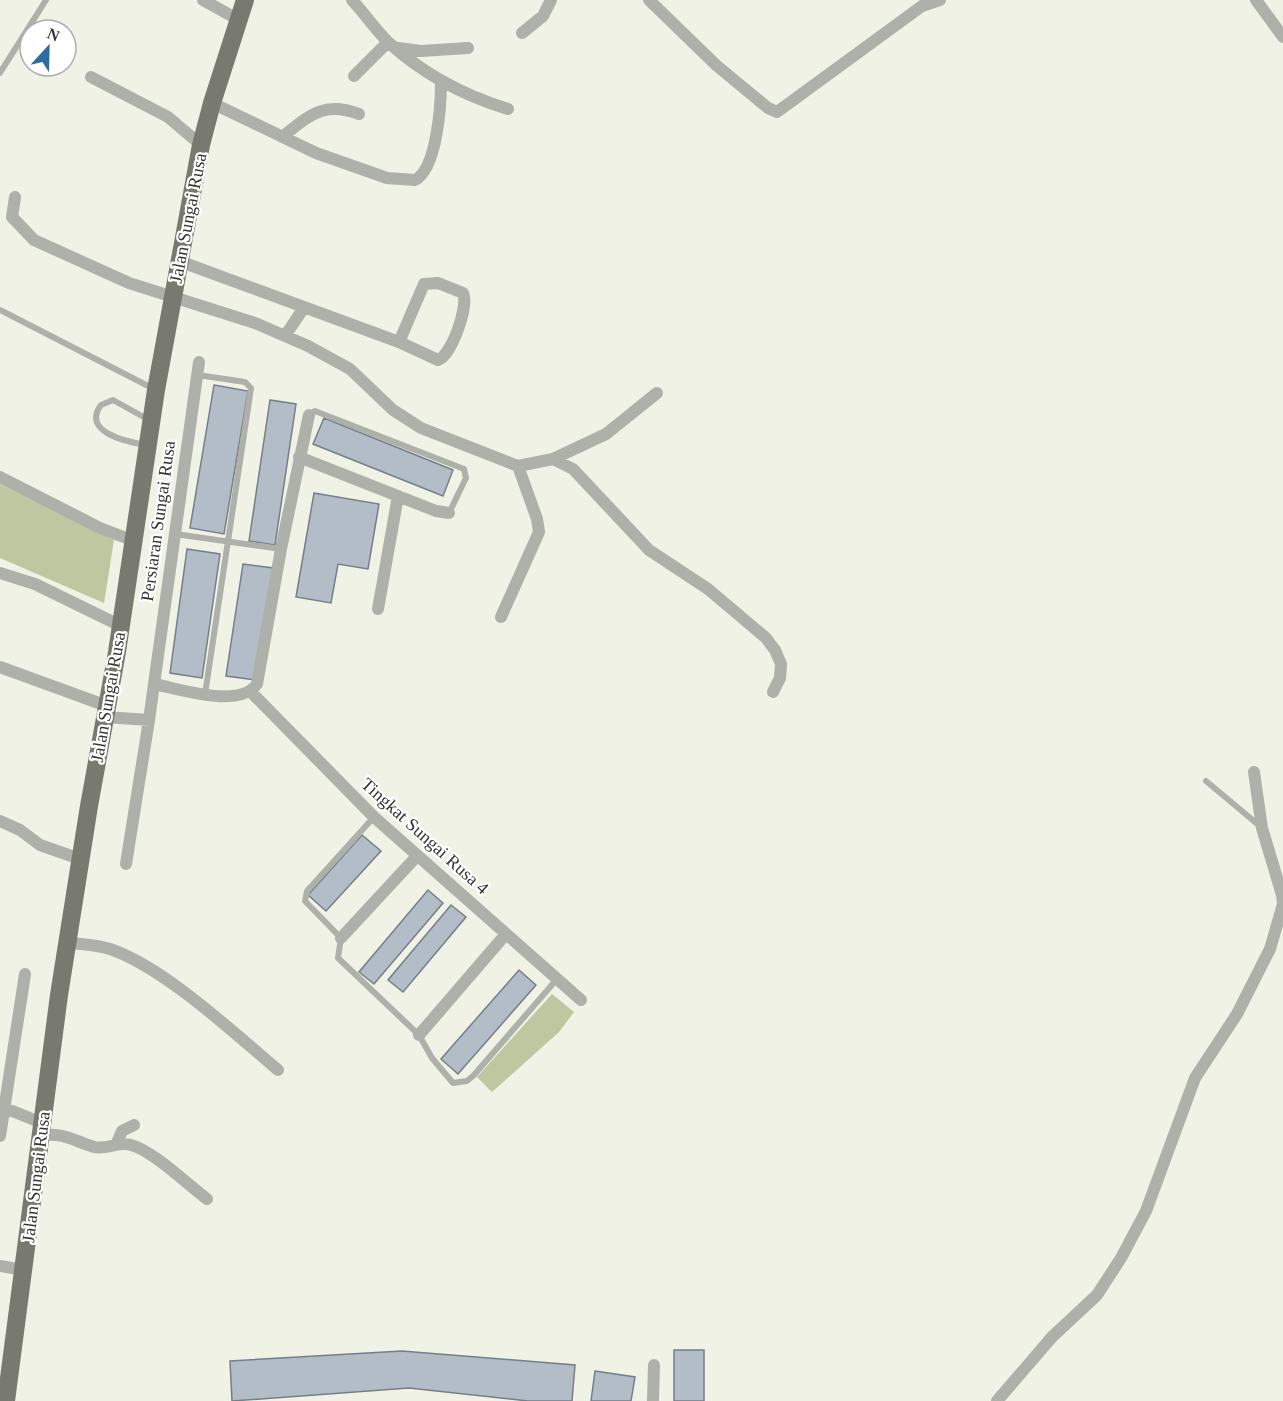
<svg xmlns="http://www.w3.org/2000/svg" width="1283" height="1401" font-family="'Times New Roman',serif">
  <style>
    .green { fill: #bec79f }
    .building { fill: #b2bdc7; stroke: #757f89; stroke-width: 1.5 }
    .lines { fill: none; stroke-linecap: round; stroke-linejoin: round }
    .lane { stroke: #aeb0aa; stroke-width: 6 }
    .street { stroke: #aeb0aa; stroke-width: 12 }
    .primary { stroke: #787a70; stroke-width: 18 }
    .labels { text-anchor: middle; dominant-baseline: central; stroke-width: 4.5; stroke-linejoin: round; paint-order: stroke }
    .street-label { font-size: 18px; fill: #353630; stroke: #fff }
  </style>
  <rect width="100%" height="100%" fill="#eff2e4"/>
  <path class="green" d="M0 484 114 540 104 603 0 558Z
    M552 994 574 1012 559 1032 492 1092 477 1077Z"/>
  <path class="building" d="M214 385 248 391 224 534 190 528Z
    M270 400 296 404 275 545 249 541Z
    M324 418 453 470 443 496 313 444Z
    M314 493 379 504 368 569 338 564 331 603 296 597Z
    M187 549 220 554 202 678 170 673Z
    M243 564 273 568 256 680 226 676Z
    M362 835 381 851 326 911 308 895Z
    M428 890 443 903 374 984 359 972Z
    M451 905 466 917 403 992 388 980Z
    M519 970 536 985 458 1074 441 1059Z
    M674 1350H704V1401H674Z
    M402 1351 575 1365 572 1401H528L409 1388 232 1401 230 1361Z
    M595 1371 635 1377 631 1401H591Z"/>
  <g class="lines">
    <path class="lane" d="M0 73 46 0
      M0 310 154 389
      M198 375 245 382 251 388 205 694
      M309 415 315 411 464 469 466 478 449 513
      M146 445C127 442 81 432 101 405L113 400 149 420
      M175 534 281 549
      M1206 781 1261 827
      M374 817 307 891 305 901 341 938 338 958 419 1035 432 1058 453 1083 467 1081 474 1075 557 979"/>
    <path class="street" d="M203 0 239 20
      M352 0C364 13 375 29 388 42 423 74 462 95 508 109
      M649 0 716 65 768 108 777 112 922 6 940 0
      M1256 0 1283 37
      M522 33 543 16 551 0
      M398 48 421 51 468 48
      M354 76 388 42
      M91 77 168 117 201 145
      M212 103 316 153 387 178 415 180C437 169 441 105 441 82
      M282 137C310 115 323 101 359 114
      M15 197 12 217 34 240 129 283 255 323 308 346 350 369 393 410 421 428 518 466 553 459 573 469 649 550 708 589 766 638 775 650 781 664 780 678 773 692
      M179 261 399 342 438 360C451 356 469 307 463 293L438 283 424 284 399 342
      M285 336 303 309
      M299 457 436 511 449 513
      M553 459 606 434 657 393
      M0 477 100 528 134 541
      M0 573 35 584 121 626
      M378 609 398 496
      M501 617 539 532 537 519 518 466
      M0 667 107 706
      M154 684C180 689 240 709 257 684L281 549 309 415
      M251 692 374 817 581 1000
      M105 717 149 720
      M0 821 20 830 40 845 80 859
      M126 864 149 720 199 362
      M341 938 417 856
      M68 943C83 944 99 945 113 950 167 970 234 1033 278 1070
      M419 1035 506 934
      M0 1106 42 1123
      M41 1135C67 1133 71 1140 94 1147 108 1150 118 1141 131 1145 152 1150 188 1185 207 1199
      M0 1136 25 974
      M116 1145 122 1131 134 1125
      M0 1266 24 1270
      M653 1401 654 1365
      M997 1401 1052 1337 1097 1295 1121 1258 1146 1211 1195 1078 1237 1014 1270 949 1283 904 1282 895 1262 828 1254 772"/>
    <path class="primary" d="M6 1401 59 995 89 806 117 652 156 390 201 145 212 103 245 0"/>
  </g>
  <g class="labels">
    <g class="street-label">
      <text transform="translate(188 218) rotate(-79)">Jalan Sungai Rusa</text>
      <text transform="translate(158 521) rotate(-82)">Persiaran Sungai Rusa</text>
      <text transform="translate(108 697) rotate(-80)">Jalan Sungai Rusa</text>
      <text transform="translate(425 836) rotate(42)">Tingkat Sungai Rusa 4</text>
      <text transform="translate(36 1177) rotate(-83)">Jalan Sungai Rusa</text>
    </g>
  </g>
  <g transform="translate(48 48) rotate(22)"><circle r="28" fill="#ffffff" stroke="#aeafac" stroke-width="1.5"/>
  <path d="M0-4.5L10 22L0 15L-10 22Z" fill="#2e6da4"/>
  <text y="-9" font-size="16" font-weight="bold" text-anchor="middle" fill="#353630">N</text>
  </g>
</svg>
